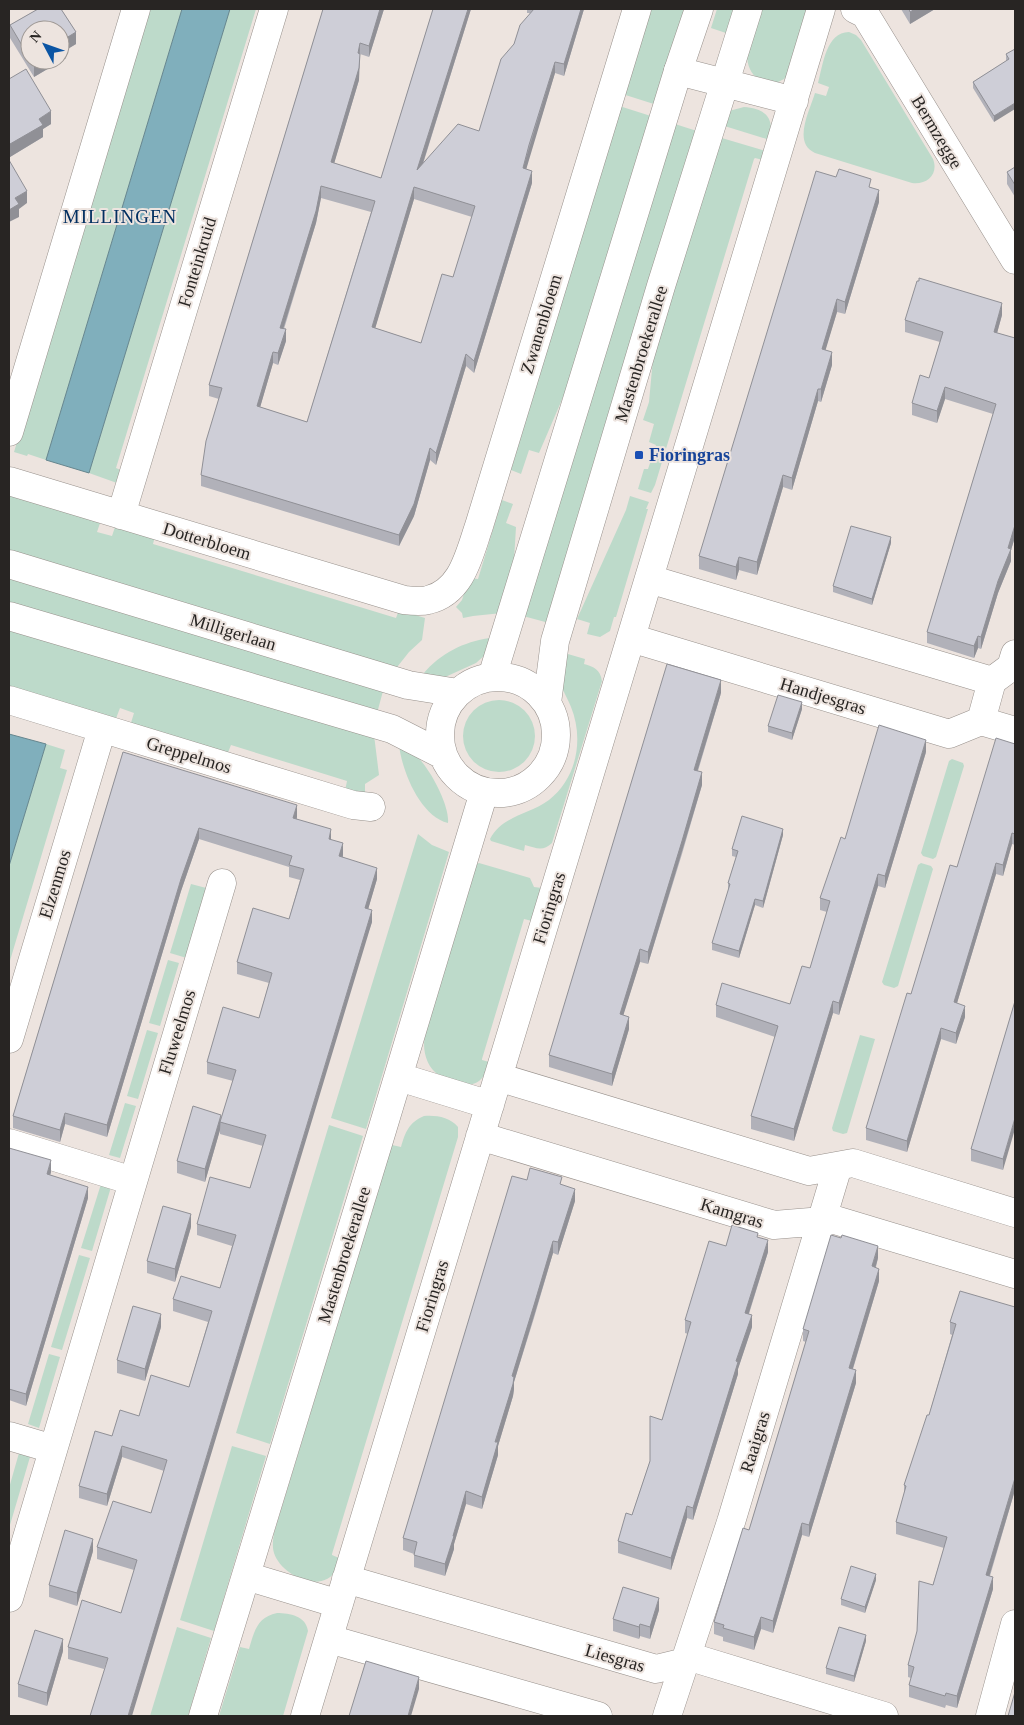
<svg xmlns="http://www.w3.org/2000/svg" width="1024" height="1725" font-family="'Times New Roman',serif">
  <style>
    .green { fill: #bddaca }
    .water { fill: #80afbc; stroke: #66868e }
    .lines { fill: none; stroke-linecap: round; stroke-linejoin: round }
    .street-casing { stroke: #98918c; stroke-width: 29 }
    .secondary-casing { stroke: #98918c; stroke-width: 29 }
    .street { stroke: #fff; stroke-width: 28 }
    .secondary { stroke: #fff; stroke-width: 28 }
    .wall { fill: #b1b1b9; fill-rule: evenodd }
    .shaded-wall { fill: #909096 }
    .building { fill: #ceced7; stroke: #909096; fill-rule: evenodd }
    .transit-dot { fill: #1a4fb4; stroke: #ede4df; stroke-width: 2 }
    .labels { text-anchor: middle; dominant-baseline: central; stroke-width: 4; stroke-linejoin: round; paint-order: stroke }
    .street-label { font-size: 18px; fill: #282523; stroke: #ede4df }
    .transit-label { font-size: 18px; font-weight: bold; fill: #164399; stroke: #ede4df; text-anchor: start }
    .neighbourhood-label { font-size: 19px; letter-spacing: 1px; fill: #022f61; stroke: #ede4df }
  </style>
  <rect width="100%" height="100%" fill="#ede4df"/>
  <path class="green" d="M148 9H182L46 460 28 454 27 456 14 452Z
    M230 9H256L116 468 123 471 117 483 89 473Z
    M651 9H687L657 105 616 92 628 84Z
    M717 9H737L729 34 711 28Z
    M753 9H809L788 75 784 79 774 84C768 82 761 81 756 77 739 63 750 27 753 9Z
    M849 32 856 35 861 40 933 159C939 174 927 185 912 183L815 153C792 143 810 110 815 93L826 96 829 87 818 83C823 65 826 32 849 32Z
    M613 104 654 117 576 367 539 453 529 450 521 474 511 470 617 118Z
    M744 107C767 109 774 118 770 140L718 124 729 111Z
    M675 124 700 132 549 623 523 616Z
    M715 136 766 151 763 160 755 158 754 159 655 485 651 493 638 489 644 469H648L656 445 649 442 654 424 643 420 649 402 655 336Z
    M9 492 101 520 97 532 112 536 116 524 155 536 153 544 396 618 399 610 425 618 422 640 409 652 394 671 9 557Z
    M630 496 649 502 646 509H648L616 617H614L610 631 600 637 587 634 590 623 577 619 626 510Z
    M502 500 513 504 506 523 516 527 514 560 502 613 473 616 463 618 462 613 456 607 462 600 469 578 478 579Z
    M9 574 383 691 376 717 9 607Z
    M9 623 374 735 379 775 365 784V796L345 791 347 781 231 745 227 755 130 726 134 713 120 708 115 721 9 689Z
    M490 638 485 655 476 663 443 678 423 674C441 653 463 642 490 638Z
    M561 652 585 659 584 664C594 667 600 669 602 681L552 843C543 852 536 848 525 845L524 851 491 841 490 839C503 815 529 815 549 800 577 778 584 739 571 707 567 696 559 686 559 675 558 667 560 659 561 652Z
    M463 736a36 36 0 1 1 72 0a36 36 0 1 1-72 0Z
    M46 744 65 750 60 768 67 770 9 964V866Z
    M399 745C404 748 409 750 413 753 428 764 450 805 448 823 420 816 402 771 399 745Z
    M952 759 963 763 964 766 936 857 933 859 923 856 921 853 949 761Z
    M418 834 432 845 449 852 366 1129 331 1118Z
    M479 863 530 878 534 887 542 888 532 921 524 919 482 1059V1060L489 1062C487 1067 487 1073 483 1077 475 1087 465 1085 454 1081 449 1079 443 1078 439 1075 426 1067 422 1049 425 1035L477 864Z
    M921 863 931 866 933 869 898 986 894 988 884 985 882 982 918 865Z
    M191 884 210 889 190 959 170 953Z
    M168 960 179 963 160 1026 149 1023Z
    M147 1030 158 1033 138 1099 127 1096Z
    M860 1035 875 1039 847 1133 843 1134 833 1131 832 1128Z
    M125 1103 136 1106 120 1158 109 1155Z
    M424 1116C436 1115 450 1117 458 1127V1137L332 1554V1555L339 1558C338 1561 338 1566 337 1569 322 1596 281 1575 274 1553 272 1546 273 1540 274 1533L392 1145 401 1147C405 1133 409 1122 424 1116Z
    M329 1125 363 1136 270 1444 236 1433Z
    M101 1184 111 1187 92 1251 81 1248Z
    M79 1255 90 1258 62 1350 51 1347Z
    M49 1354 60 1357 39 1428 28 1424Z
    M232 1446 266 1456 214 1631 180 1620Z
    M19 1453 30 1457 10 1525 9 1488Z
    M277 1613C290 1613 306 1616 308 1631L283 1716H219L240 1647 249 1649C254 1632 257 1617 277 1613Z
    M177 1627 211 1638 188 1716H150Z"/>
  <path class="water" d="M182 9H230L89 473 46 460Z
    M9 734 46 744 9 866Z"/>
  <g class="lines">
    <g class="street-casing">
      <path id="street" d="M855 9 865 14 1015 260
        M678 71 794 101
        M9 432 136 9
        M9 481 404 600C412 601 421 602 428 600 462 592 469 555 479 526L637 9
        M121 515 274 9
        M649 579 992 681
        M631 638 949 734 981 721 1015 731
        M9 700 353 805 371 807
        M981 721 992 681 1011 667 1015 654
        M9 1039 102 729
        M399 1077 490 1105
        M498 1077 809 1171 853 1163 1015 1213
        M480 1136 774 1225 835 1220 1015 1274
        M9 1143 133 1181
        M9 1436 53 1449
        M246 1576 339 1604
        M346 1579 656 1669 697 1659 884 1716
        M9 1598 222 883
        M329 1639 598 1716
        M203 1716 380 1137 484 792
        M305 1716 821 9
        M667 1716 731 1522 838 1166
        M990 1716 1015 1624"/>
    </g>
    <g class="secondary-casing">
      <path id="secondary" d="M9 564 408 685 458 693
        M9 616 392 729 443 755
        M440 735a58 58 0 1 1 116 0a58 58 0 1 1-116 0Z
        M492 677 678 71 699 9
        M547 703 555 641 661 286 748 9"/>
    </g>
    <use href="#street" class="street"/>
    <use href="#secondary" class="secondary"/>
  </g>
  <path class="wall" d="M38 9H61L76 32V44L66 50V58L34 77 10 38V25ZM30 30H60V60H30Z
    M323 9H384L369 57 360 54 359 80 334 163 381 178 433 9H471L423 164 479 131 514 44 530 13H527V9H584L564 76 555 73 529 157 526 169 532 183 474 373 466 366 436 465 430 460 414 516 399 546 201 486V475L219 399 209 396V385ZM321 198 371 212 307 422 260 407 273 363 278 365 286 341 284 329 316 223ZM414 199 472 217 453 277 421 343 375 328Z
    M901 9H935L910 24Z
    M1015 49 994 122 973 88V82L1006 61V54Z
    M9 79 51 124 43 129V137L10 157 9 155Z
    M1015 167V197L1007 184V172Z
    M871 187 879 202 845 314 837 312 825 350 832 365 821 402 818 401 792 490 783 487 757 575 739 570 736 580 699 569V556Z
    M1002 315 997 333 1015 338V537L1011 550V561L998 593 981 649 978 648 974 658 927 643V632L993 414 945 399 937 423 912 415V403L929 378 940 342 905 332V320Z
    M891 543 872 605 833 592V586Z
    M721 693 698 771 702 785 682 854 648 964 640 962 623 1015 629 1029 612 1086 549 1067V1055Z
    M802 709 792 740 768 732V726Z
    M1015 744V845L1012 844 1003 876 996 874 957 1003 965 1017 956 1044 941 1039 907 1152 866 1140V1128L911 994 957 867Z
    M123 752 297 817V819L331 839 343 855V857L377 879 368 909 372 922 104 1669 68 1659V1647L121 1613 134 1570 97 1559V1547L151 1513 164 1471 122 1457 107 1506 79 1498V1486L112 1436 139 1416 189 1387 208 1322 173 1311V1299L220 1288 232 1246 197 1235V1224L250 1188 263 1146 220 1134V1130L205 1182 177 1173V1161L221 1119 233 1081 207 1074V1062L259 1018 269 983 237 974V962L289 919 300 880 289 877V867L199 839 181 891 107 1137 65 1124 60 1142 13 1128V1116Z
    M926 752 885 888 878 886 839 1015 833 1013 794 1141 751 1129V1116L775 1037 716 1017V1005L790 1004 810 968 827 912 820 910V898L845 839Z
    M783 835 763 908 755 905 739 958 712 950V943L729 890 728 889V883L736 857 732 856V849Z
    M1015 1001 1003 1170 971 1161V1149Z
    M9 1148 51 1172 50 1175 88 1198 26 1406 9 1400Z
    M527 1180 562 1185 575 1201 558 1255 553 1253 534 1318 514 1382V1389L513 1396 498 1446V1455L482 1509 466 1504 454 1544V1549L445 1576 414 1567V1554L403 1550V1538Z
    M191 1227 175 1282 147 1273V1261Z
    M758 1237 768 1252 749 1314 752 1327 738 1369V1374L693 1520 687 1518 671 1570 618 1553V1541L632 1515 650 1461 688 1334 685 1333V1320L726 1246Z
    M878 1258 876 1267 879 1281 853 1369 856 1383 809 1537 802 1535 773 1633 761 1629 754 1650 723 1641V1637L714 1634V1622L749 1530 806 1342 803 1341V1329Z
    M1015 1307V1490L990 1576 993 1589 957 1708 946 1705 945 1708 909 1697V1685L911 1678 908 1677V1665L944 1548 896 1534V1522L904 1494V1485L929 1415 952 1335 950 1334V1322Z
    M161 1327 145 1381 117 1373V1360Z
    M93 1551 77 1606 49 1597V1585Z
    M876 1580 865 1613 841 1605V1599Z
    M659 1610 650 1639 640 1636 639 1639 613 1631V1619Z
    M866 1641 854 1682 826 1674V1668Z
    M63 1651 47 1706 18 1697V1684Z"/>
  <path class="shaded-wall" d="M380 9H384L369 57V46Z
    M468 9H471L417 182V170Z
    M581 9H584L564 76V64Z
    M915 9H935L910 24V12Z
    M76 32V44L66 50V58L34 77V65L42 60H60V49L63 40Z
    M360 43 359 80 331 174V162L358 53Z
    M555 62V73L523 180V168Z
    M1015 103V109L994 122V116Z
    M51 111V124L43 129V137L10 157V144L39 119Z
    M532 171V183L474 373V361Z
    M321 186V198L316 223 280 339V328Z
    M414 187V199L372 339V327Z
    M879 190V202L845 314V302Z
    M27 191V203L19 209V217L9 222V210L15 198Z
    M837 299V312L822 362V349Z
    M1002 303V315L994 344V332Z
    M286 329V341L278 365V353Z
    M273 352V363L257 418V406Z
    M832 352V365L821 402V389Z
    M466 354V366L436 465V453Z
    M945 387V399L937 423V411Z
    M818 389V401L792 490V478Z
    M430 448V460L414 516 399 546V535Z
    M783 475V487L757 575V562Z
    M1015 525V537L1011 550V561L998 593 981 649V637Z
    M891 537V543L872 605V599Z
    M739 557V570L736 580V567Z
    M978 636V648L974 658V646Z
    M721 680V693L694 782V770Z
    M802 702V709L792 740V733Z
    M926 740V752L885 888V876Z
    M702 772V785L648 964V952Z
    M297 805V817L293 830V818Z
    M199 828V839L181 891 107 1137V1125L181 879Z
    M331 829V841L329 839Z
    M783 829V835L763 908V901Z
    M1012 833V844L1003 876V865Z
    M343 843V855L339 868V856Z
    M996 863V874L954 1013V1002Z
    M377 868V879L365 920V908Z
    M878 874V886L839 1015V1003Z
    M755 899V905L739 958V951Z
    M372 910V922L132 1716H128Z
    M640 949V962L620 1026V1014Z
    M833 1001V1013L794 1141V1129Z
    M965 1006V1017L956 1044V1033Z
    M629 1017V1029L612 1086V1074Z
    M941 1028V1039L907 1152V1141Z
    M65 1113V1124L60 1142V1130Z
    M221 1115 220 1130 205 1182V1169Z
    M1015 1118V1129L1003 1170V1159Z
    M51 1160V1172L47 1186V1174Z
    M88 1187V1198L26 1406V1394Z
    M575 1189V1201L558 1255V1242Z
    M191 1214V1227L175 1282V1269Z
    M768 1240V1252L745 1325V1313Z
    M553 1241V1253L514 1382V1389L513 1396 498 1446V1455L482 1509V1497L512 1376Z
    M878 1246V1258L872 1279V1266Z
    M879 1269V1281L849 1381V1368Z
    M161 1314V1327L145 1381V1369Z
    M752 1315V1327L738 1369V1374L693 1520V1508L736 1361Z
    M856 1370V1383L809 1537V1525Z
    M122 1446V1457L107 1506V1494Z
    M1015 1478V1490L986 1587V1575Z
    M466 1491V1504L454 1544V1549L445 1576V1564Z
    M687 1506V1518L671 1570V1558Z
    M802 1523V1535L773 1633V1621Z
    M93 1539V1551L77 1606V1593Z
    M876 1574V1580L865 1613V1607Z
    M993 1577V1589L957 1708V1696Z
    M659 1598V1610L650 1639V1627Z
    M761 1617V1629L754 1650V1637Z
    M640 1624V1636L639 1639V1627Z
    M866 1635V1641L854 1682V1676Z
    M63 1639V1651L47 1706V1693Z
    M419 1677V1689L411 1716H408Z"/>
  <path class="building" d="M38 9H61L76 32 63 40 66 45 60 49V30H30V59L10 25Z
    M323 9H380L369 46 360 43 358 53 360 54 359 68 331 162 381 178 433 9H468L417 170 458 124 479 131 501 59 514 44 520 25 534 9H581L564 64 555 62 529 145 523 168 532 171 474 361 466 354 436 453 430 448 414 504 399 535 201 475 206 441 222 388 209 385ZM321 186 375 201 307 422 257 406 273 352 278 353 286 329 280 328 316 211ZM414 187 475 206 453 277 442 274 421 343 372 327Z
    M909 9H915L910 12Z
    M1015 49V103L994 116 973 82 1009 59 1006 54Z
    M31 60H42L34 65Z
    M26 69 51 111 39 119 43 125 10 144 9 142V79Z
    M9 160 27 191 15 198 19 204 9 210Z
    M1015 167V185L1007 172Z
    M839 169 871 179 869 187 879 190 845 302 837 299 822 349 832 352 821 389H818L792 478 783 475 757 562 739 557 736 567 699 556 816 171 836 177Z
    M919 278 1002 303 994 332 1015 338V525L1008 548 1011 549 998 581 981 637 978 636 974 646 927 632 996 404 945 387 937 411 912 403 920 375 929 378 943 332 905 320 917 281H919Z
    M851 526 891 537 872 599 833 586Z
    M667 664 721 680 694 770 702 772 682 841 648 952 640 949 620 1014 629 1017 612 1074 549 1055Z
    M778 695 802 702 792 733 768 726Z
    M879 725 926 740 885 876 878 874 839 1003 833 1001 794 1129 751 1116 778 1026 716 1005 722 983 790 1004 802 966 810 968 830 901 820 898 841 837 845 839Z
    M996 738 1015 744V834L1012 833 1003 865 996 863 954 1002 965 1006 956 1033 941 1028 907 1141 866 1128 907 993 911 994 950 865 957 867Z
    M123 752 297 805 293 818 331 829 329 839 343 843 339 856 377 868 365 908 372 910 128 1716H90L108 1658 68 1647 82 1600 121 1613 137 1560 97 1547 113 1501 151 1513 167 1460 122 1446 107 1494 79 1486 95 1431 112 1436 120 1410 139 1416 151 1375 189 1387 212 1311 173 1299 181 1276 220 1288 236 1235 197 1224 210 1177 250 1188 266 1135 220 1122 236 1070 207 1062 223 1007 259 1018 272 973 237 962 253 908 289 919 304 869 289 865 292 856 199 828 181 879 107 1125 65 1113 60 1130 13 1116Z
    M742 816 783 829 763 901 755 899 739 951 712 943 730 884 728 883 738 851 732 849Z
    M1015 1001V1118L1003 1159 971 1149Z
    M193 1106 221 1115 205 1169 177 1161Z
    M9 1148 51 1160 47 1174 88 1187 26 1394 9 1389Z
    M530 1168 562 1177 560 1184 575 1189 558 1242 553 1241 534 1305 512 1376 514 1377 513 1384 495 1442H498L482 1497 466 1491 453 1536H454L445 1564 414 1555 417 1542 403 1538 512 1176 527 1180Z
    M163 1206 191 1214 175 1269 147 1261Z
    M732 1225 758 1233 757 1237 768 1240 745 1313 752 1315 736 1361 738 1362 693 1508 687 1506 671 1558 618 1541 626 1513 632 1515 650 1461V1416L662 1420 691 1322 685 1320 709 1241 726 1246Z
    M831 1235 841 1238 842 1235 878 1246 872 1266 879 1269 849 1368 856 1370 809 1525 802 1523 773 1621 761 1617 754 1637 723 1628 724 1625 714 1622 743 1528 749 1530 782 1421 809 1331 803 1329Z
    M960 1291 1015 1307V1478L986 1575 993 1577 957 1696 946 1693 945 1696 909 1685 914 1667 908 1665 917 1631 919 1581 933 1585 947 1537 896 1522 906 1486 904 1485 927 1415H929L956 1324 950 1322Z
    M133 1306 161 1314 145 1369 117 1360Z
    M65 1530 93 1539 77 1593 49 1585Z
    M851 1566 876 1574 865 1607 841 1599Z
    M623 1587 659 1598 650 1627 640 1624 639 1627 613 1619Z
    M839 1627 866 1635 854 1676 826 1668Z
    M35 1630 63 1639 47 1693 18 1684Z
    M366 1661 419 1677 408 1716H349Z
    M1015 1692V1716H1008Z"/>
  <rect class="transit-dot" x="634" y="450" width="10" height="10" rx="2.5"/>
  <g class="labels">
    <g class="street-label">
      <text transform="translate(937 132) rotate(59)">Bermzegge</text>
      <text transform="translate(197 262) rotate(-73)">Fonteinkruid</text>
      <text transform="translate(541 324) rotate(-73)">Zwanenbloem</text>
      <text transform="translate(641 354) rotate(-73)">Mastenbroekerallee</text>
      <text transform="translate(207 541) rotate(17)">Dotterbloem</text>
      <text transform="translate(233 632) rotate(17)">Milligerlaan</text>
      <text transform="translate(823 696) rotate(17)">Handjesgras</text>
      <text transform="translate(189 755) rotate(17)">Greppelmos</text>
      <text transform="translate(55 884) rotate(-73)">Elzenmos</text>
      <text transform="translate(549 908) rotate(-73)">Fioringras</text>
      <text transform="translate(177 1032) rotate(-73)">Fluweelmos</text>
      <text transform="translate(732 1213) rotate(17)">Kamgras</text>
      <text transform="translate(344 1255) rotate(-73)">Mastenbroekerallee</text>
      <text transform="translate(432 1296) rotate(-73)">Fioringras</text>
      <text transform="translate(755 1442) rotate(-73)">Raaigras</text>
      <text transform="translate(615 1658) rotate(16)">Liesgras</text>
    </g>
    <g class="transit-label">
      <text x="649" y="455">Fioringras</text>
    </g>
    <g class="neighbourhood-label">
      <text x="120" y="216">MILLINGEN</text>
    </g>
  </g>
  <rect width="1024" height="1725" fill="none" stroke="#282523" stroke-width="20"/>
  <g transform="translate(45 45) rotate(311)"><circle r="24" fill="#ede4df" stroke="#9e9894"/>
  <path d="M0-4L9 19L0 12L-9 19Z" fill="#0b55a4"/>
  <text y="-8" font-size="14" font-weight="bold" text-anchor="middle" fill="#282523">N</text>
  </g>
</svg>
